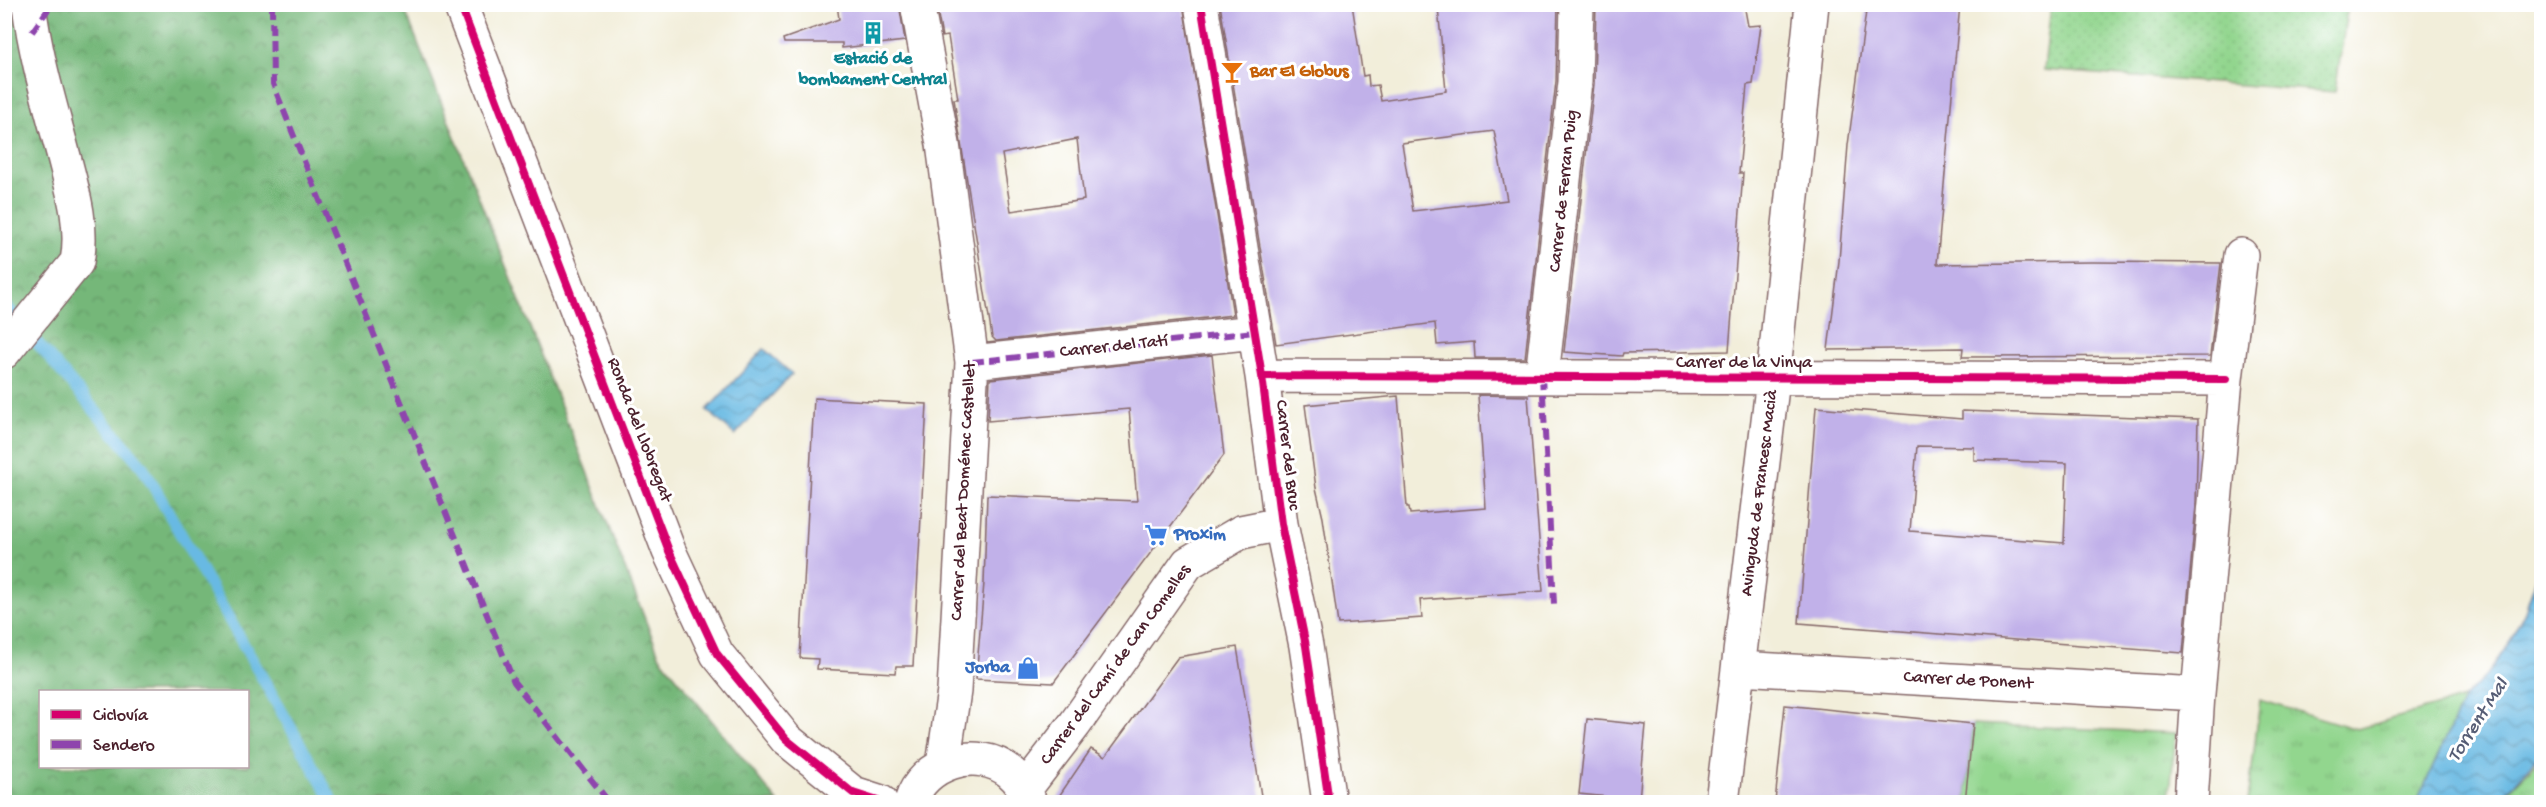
<svg xmlns="http://www.w3.org/2000/svg" width="2546" height="807" font-family="'Gochi Hand',sans-serif">
  <style>
    .grass { fill: url(#grass-tufts); stroke: #6e7a5c; stroke-width: 1.5 }
    .forest { fill: url(#forest-crowns); stroke: #606b52; stroke-width: 1.5; fill-rule: evenodd }
    .garden { fill: url(#garden-dots); stroke: #6e7a5c; stroke-width: 1.5 }
    .water { fill: url(#water-waves); stroke: #586c87; stroke-width: 1.5 }
    .lines { fill: none; stroke-linecap: round; stroke-linejoin: round }
    .stream { stroke: #67b9e3; stroke-width: 12 }
    .building { fill: #c1b1e9; fill-rule: evenodd }
    .minor-casing { stroke: #856768; stroke-width: 36 }
    .minor { stroke: #fff; stroke-width: 33 }
    .quiet { stroke: #8e44ad; stroke-width: 6; stroke-dasharray: 12 6; stroke-linecap: butt }
    .cycleway-casing { stroke: #fff; stroke-width: 11 }
    .cycleway { stroke: #d6006c; stroke-width: 8 }
    .labels { text-anchor: middle; dominant-baseline: central; stroke-width: 6; stroke-linejoin: round; paint-order: stroke }
    .culture-label { font-size: 18px; font-weight: bold; fill: #0d838f; stroke: #fff }
    .food-label { font-size: 18px; font-weight: bold; fill: #c56008; stroke: #fff; text-anchor: start }
    .street-label { font-size: 18px; fill: #4a1f2b; stroke: #fff }
    .shop-label { font-size: 18px; font-weight: bold; fill: #366cbe; stroke: #fff; text-anchor: start }
    .water-label { font-size: 20px; font-style: italic; fill: #565d75; stroke: #fff }
  </style>
  <defs>
    <pattern id="grass-tufts" width="24" height="20" patternUnits="userSpaceOnUse" patternTransform="scale(1.5)"><rect width="24" height="20" fill="#92d68e"/><path d="M3 7l-1-3M5 7V3M7 7l1-3M15 17l-1-3M17 17v-4M19 17l1-3" fill="none" stroke="#7fb77b"/></pattern>
    <pattern id="forest-crowns" width="20" height="18" patternUnits="userSpaceOnUse" patternTransform="scale(1.5)"><rect width="20" height="18" fill="#75b779"/><path d="M2 6a3 3 0 1 1 6 0M12 15a3 3 0 1 1 6 0" fill="none" stroke="#629463"/></pattern>
    <pattern id="garden-dots" width="8" height="8" patternUnits="userSpaceOnUse" patternTransform="scale(1.5)"><rect width="8" height="8" fill="#92d68e"/><path d="M2 2h.1M6 6h.1" fill="none" stroke="#7fb77b" stroke-width="1.8" stroke-linecap="round"/></pattern>
    <pattern id="water-waves" width="16" height="10" patternUnits="userSpaceOnUse" patternTransform="scale(1.5)"><rect width="16" height="10" fill="#67b9e3"/><path d="M0 5q4-4 8 0t8 0" fill="none" stroke="#5796b8"/></pattern>
  </defs>
  <rect width="100%" height="100%" fill="#fff"/>
  <filter id="ink" filterUnits="userSpaceOnUse"><feTurbulence type="fractalNoise" baseFrequency=".0167" numOctaves="2"/><feDisplacementMap in="SourceGraphic" scale="12" xChannelSelector="R" yChannelSelector="G"/><feConvolveMatrix kernelMatrix="1 2 1 2 8 2 1 2 1" color-interpolation-filters="sRGB"/></filter>
  <filter id="wash" filterUnits="userSpaceOnUse"><feTurbulence type="fractalNoise" baseFrequency=".008" numOctaves="4" result="noise"/><feDisplacementMap in="SourceGraphic" scale="24" xChannelSelector="R" yChannelSelector="G"/><feGaussianBlur stdDeviation="1.35" result="paint"/><feColorMatrix in="noise" values="0 0 0 0 0 0 0 0 0 0 0 0 0 0 0 0 0 1.4 0 .05"/><feComposite in="paint" operator="in"/></filter>
  <g filter="url(#wash)">
    <rect width="100%" height="100%" fill="#f2eeda"/>
    <path class="grass" d="M2464 698 2417 802H2248L2260 700 2357 729Z
      M1973 724 2176 733 2169 802H1965Z
      M2541 754V802H2498L2537 762Z"/>
    <path class="forest" d="M5 5H403L660 657 778 802H5ZM40 692H248V766H40Z"/>
    <path class="garden" d="M2051 5H2348L2335 92 2044 70Z"/>
    <path class="water" d="M764 349 792 374 735 435 707 410Z
      M2541 564V754L2498 802H2417L2464 698 2487 675 2507 646 2525 611Z"/>
    <g class="lines">
      <path class="stream" d="M4 304 142 466 333 802"/>
    </g>
    <g id="blocks">
      <path class="building" d="M837 4H899L905 41 842 48V43H784L783 39 839 19Z
        M936 4H1183L1233 315 996 341 992 337 954 99H958L948 36 942 37ZM1077 139 1084 200 1011 211 1002 154Z
        M1220 4H1352L1363 76 1368 75 1369 86 1378 85 1381 101 1446 91 1438 8 1467 4H1558L1556 81 1525 358H1475L1474 342 1437 345 1435 323 1276 344ZM1494 131 1507 200 1413 211 1402 143Z
        M1596 4H1744L1748 26 1761 25 1753 84 1747 85 1739 173H1743L1729 351 1623 353 1622 356 1564 352 1594 84Z
        M1867 4H1960L1937 264 2092 262 2221 263 2210 356 1962 357 1963 348 1828 350 1839 261 1848 145Z
        M1212 355 1224 455 1053 683 976 679 984 583 987 495 1137 501 1129 409 988 421 990 379Z
        M1478 395 1528 396 1543 591 1420 600 1422 618 1338 624 1323 518 1316 488 1305 405 1398 396 1407 507H1409L1410 514 1486 508Z
        M814 398 927 404 913 666H896L895 673 817 669 818 659 800 658Z
        M1816 407 1962 419V411L2198 419 2196 505 2183 653 1799 623ZM1917 446 1974 447V460L2067 463 2064 543 1910 531Z
        M1237 647 1262 802H1055L1091 749 1105 757 1178 657Z
        M1785 705 1973 724 1965 802H1775Z
        M1587 719 1646 725 1639 800 1579 794Z"/>
    </g>
  </g>
  <g filter="url(#ink)">
    <use href="#blocks" fill-opacity="0" stroke="#856768" stroke-width="1.5"/>
    <g class="lines">
      <g class="minor-casing">
        <path id="minor" d="M460 4 669 551 717 654 786 739 853 793 881 802
          M917 4 943 144 972 362 954 691 943 765
          M1201 4 1262 376 1281 524 1306 646 1329 802
          M4 352 77 262C84 225 72 188 63 153 50 104 35 55 29 4
          M972 362 1255 332
          M1262 376 2226 379
          M1542 376 1575 82 1577 4
          M1739 668 2198 694
          M1025 789 1075 724 1188 563 1241 532 1281 524
          M911 802C922 763 977 745 1010 772 1020 780 1026 791 1030 802
          M1722 802 1773 379 1812 4
          M2191 802 2198 694 2226 379 2241 255"/>
      </g>
      <use href="#minor" class="minor"/>
      <path class="quiet" d="M272 4 273 84 514 682 609 802
        M32 32 52 4
        M972 362 1255 332
        M1542 376 1554 604"/>
      <g class="cycleway-casing">
        <path id="cycleway" d="M460 4 669 551 717 654 786 739 853 793 881 802
          M1201 4 1262 376 1281 524 1306 646 1329 802
          M1262 376 2226 379"/>
      </g>
      <use href="#cycleway" class="cycleway"/>
    </g>
  </g>
  <defs>
    <g id="building-bare" transform="scale(1.8)"><path d="M-4-6H4V6H1V3H-1V6H-4ZM-2.5-4.3h1.7v1.8h-1.7ZM.8-4.3h1.7v1.8H.8ZM-2.5-1h1.7V.8h-1.7ZM.8-1h1.7V.8H.8Z" fill="#0f9aa8" stroke="#fff" stroke-width="2.5" paint-order="stroke"/></g>
    <g id="bar-bare" transform="scale(1.8)"><path d="M-6-5H6L.8 .8V4.5H3.5V6h-7V4.5H-.8V.8Z" fill="#e8710a" stroke="#fff" stroke-width="2.5" paint-order="stroke"/></g>
    <g id="supermarket-bare" transform="scale(1.8)"><path d="M-6-5.5h2.5l.6 2H6L4.5 2H-2.5L-4.4-4H-6ZM-1.5 3.2a1.3 1.3 0 1 0 .1 0ZM3 3.2a1.3 1.3 0 1 0 .1 0Z" fill="#3f7fe0" stroke="#fff" stroke-width="2.5" paint-order="stroke"/></g>
    <g id="shop-bare" transform="scale(1.8)"><path d="M-5-2.5h2.3a2.7 3.5 0 0 1 5.4 0H5L5.5 6h-11ZM-1.5-2.5h3a1.5 2.3 0 0 0-3 0Z" fill="#3f7fe0" stroke="#fff" stroke-width="2.5" paint-order="stroke"/></g>
  </defs>
  <g fill-rule="evenodd">
    <use href="#building-bare" x="873" y="33"/>
    <use href="#bar-bare" x="1232" y="72"/>
    <use href="#supermarket-bare" x="1156" y="535"/>
    <use href="#shop-bare" x="1028" y="668"/>
  </g>
  <g class="labels">
    <g class="culture-label">
      <text x="873" y="59">Estació de<tspan x="873" dy="21">bombament Central</tspan></text>
    </g>
    <g class="food-label">
      <text x="1250" y="72">Bar El Globus</text>
    </g>
    <g class="street-label">
      <text transform="translate(1564 191) rotate(-84)">Carrer de Ferran Puig</text>
      <text transform="translate(1114 347) rotate(-6)">Carrer del Tatí</text>
      <text x="1744" y="363">Carrer de la Vinya</text>
      <text transform="translate(639 430) rotate(69)">Ronda del Llobregat</text>
      <text transform="translate(1287 455) rotate(83)">Carrer del Bruc</text>
      <text transform="translate(964 491) rotate(-87)">Carrer del Beat Doménec Castellet</text>
      <text transform="translate(1760 493) rotate(-83)">Avinguda de Francesc Macià</text>
      <text transform="translate(1116 665) rotate(-54)">Carrer del Camí de Can Comelles</text>
      <text transform="translate(1968 681) rotate(3)">Carrer de Ponent</text>
    </g>
    <g class="shop-label">
      <text x="1174" y="535">Proxim</text>
      <text x="1010" y="668" text-anchor="end">Jorba</text>
    </g>
    <g class="water-label">
      <text transform="translate(2479 721) rotate(-57)">Torrent Mal</text>
    </g>
  </g>
  <rect width="2546" height="807" fill="none" stroke="#fff" stroke-width="24"/>
  <rect x="39" y="690" width="210" height="78" fill="#ffffff" stroke="#b7a5aa" stroke-width="1.5"/>
  <rect x="51" y="710" width="30" height="9" fill="#d6006c" stroke="#b7a5aa" stroke-width="1.5"/>
  <text x="93" y="720" font-size="18" fill="#4a1f2b">Ciclovía</text>
  <rect x="51" y="740" width="30" height="9" fill="#8e44ad" stroke="#b7a5aa" stroke-width="1.5"/>
  <text x="93" y="750" font-size="18" fill="#4a1f2b">Sendero</text>
</svg>
